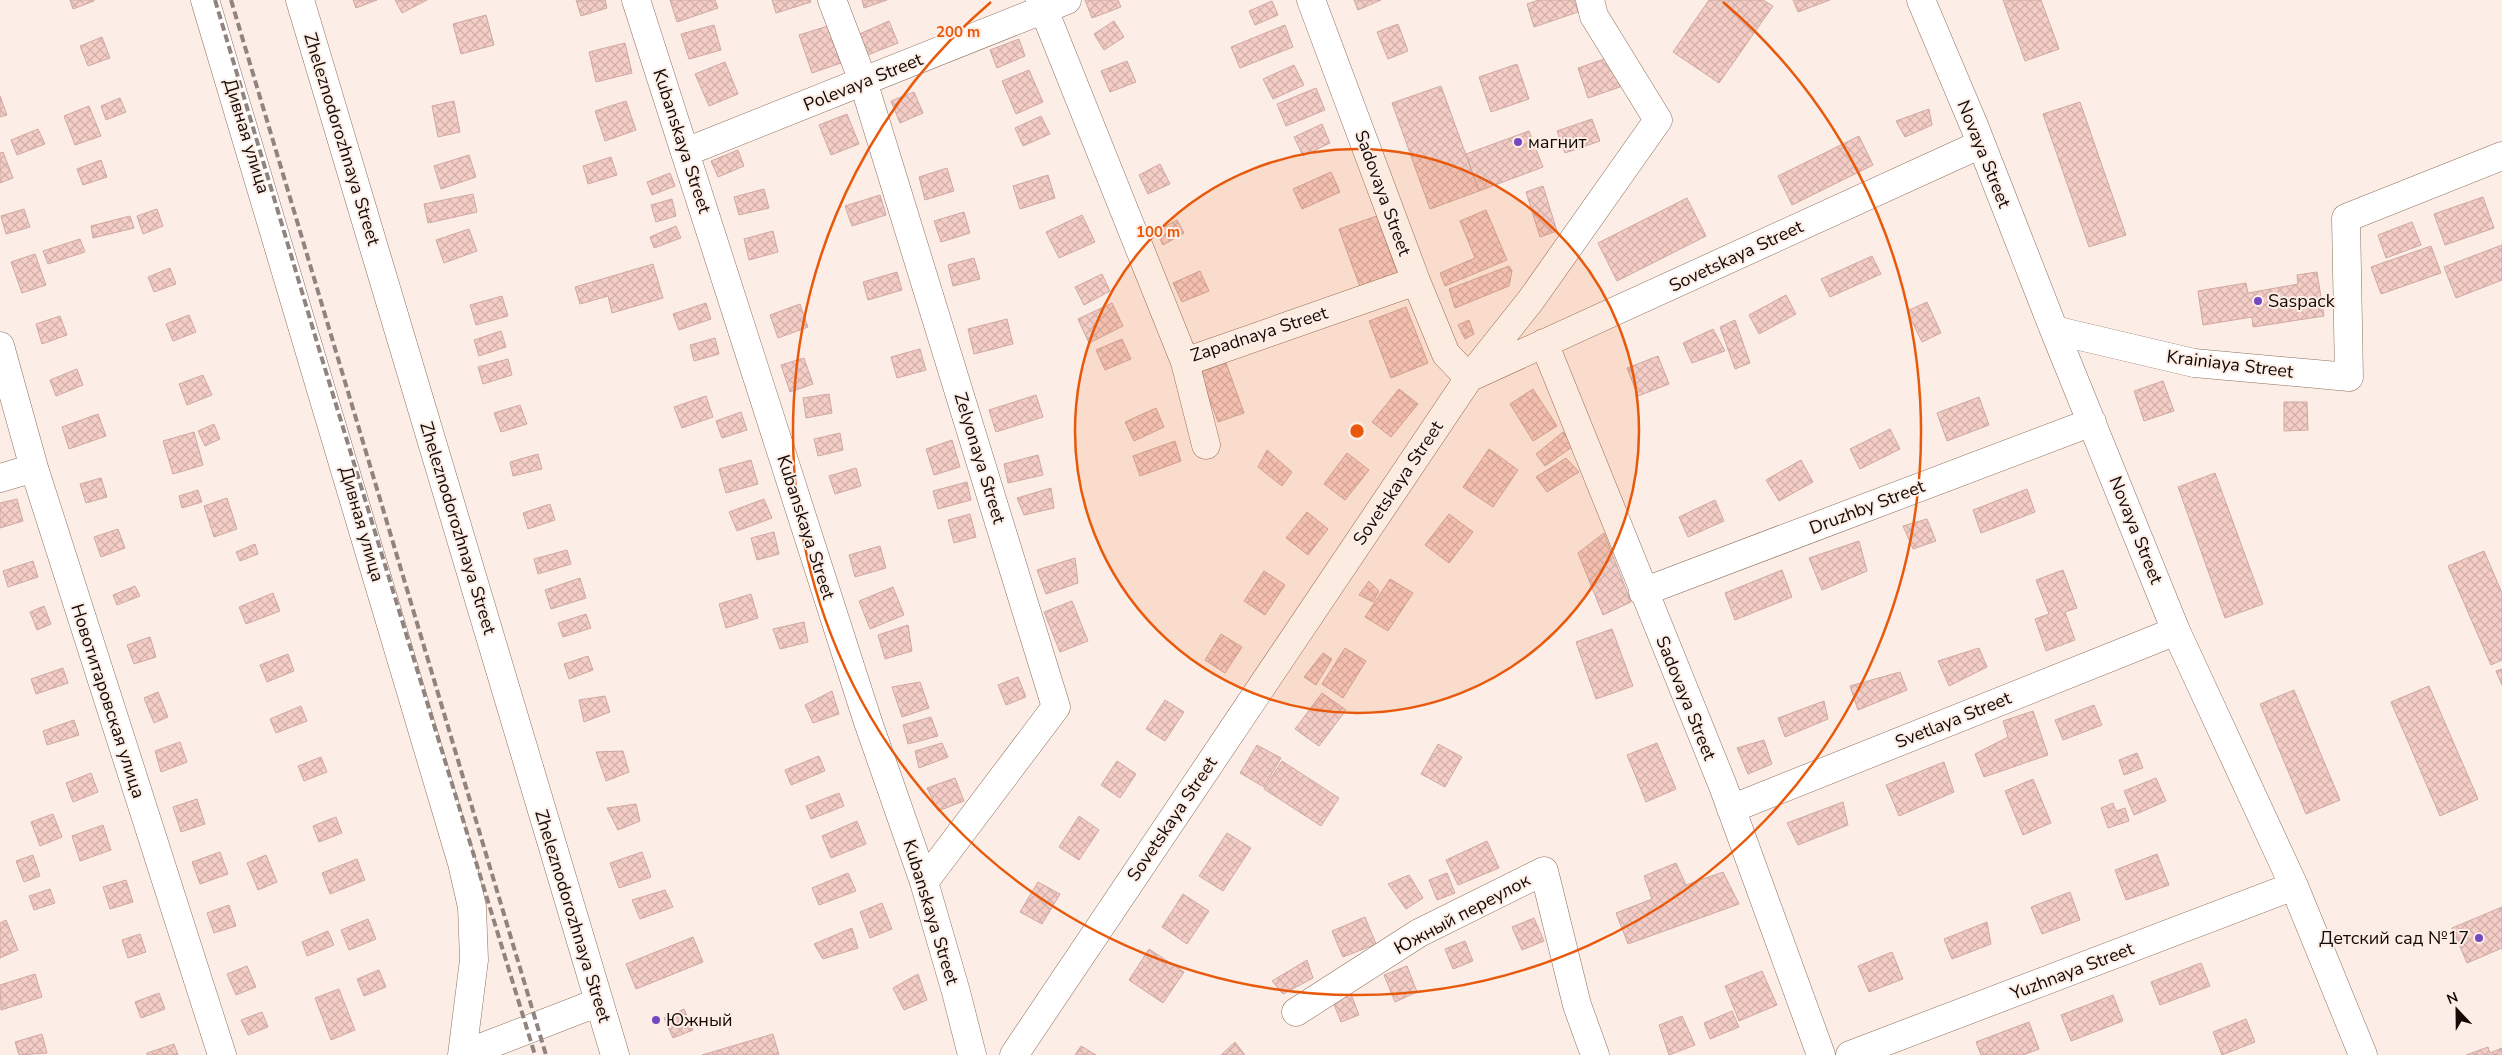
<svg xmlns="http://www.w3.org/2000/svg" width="2502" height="1055" font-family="'Nunito Sans',sans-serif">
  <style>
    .building { fill: url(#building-cross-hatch); stroke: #d0a9a3 }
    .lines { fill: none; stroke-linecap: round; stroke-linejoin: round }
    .minor-casing { stroke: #8d6f5d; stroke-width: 29 }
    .minor { stroke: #fff; stroke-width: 28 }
    .rail { stroke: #91847e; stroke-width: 4; stroke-dasharray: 8 4; stroke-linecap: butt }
    .ring { fill: none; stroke: #e8590c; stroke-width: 2.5 }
    .poi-dot { fill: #7448c0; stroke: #fceee6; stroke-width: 2 }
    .labels { text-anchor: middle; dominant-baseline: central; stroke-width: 4; stroke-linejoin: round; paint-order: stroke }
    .street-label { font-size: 18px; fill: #140904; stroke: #fceee6 }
    .poi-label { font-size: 18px; fill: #140904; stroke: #fceee6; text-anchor: start }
    .centre { fill: #e8590c; stroke: #fceee6; stroke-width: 2.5 }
    .ring-label { font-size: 15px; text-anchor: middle; font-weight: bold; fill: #e8590c; stroke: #fceee6; stroke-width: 4; stroke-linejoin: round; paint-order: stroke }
  </style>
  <defs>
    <pattern id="building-cross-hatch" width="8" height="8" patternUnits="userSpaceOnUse" patternTransform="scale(1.25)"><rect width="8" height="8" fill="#f5cdc7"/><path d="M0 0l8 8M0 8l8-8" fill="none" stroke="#d1afa9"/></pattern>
  </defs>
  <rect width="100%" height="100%" fill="#fceee6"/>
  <path class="building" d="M70 0H94V1L73 9Z
    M353 0H377L356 8Z
    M395 0H427L402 13Z
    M576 0H605L607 8 581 16Z
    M670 0H715L718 8 677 22Z
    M772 0H810L811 2 776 13Z
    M862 0H887L864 8Z
    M1085 0H1118L1121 7 1092 18Z
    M1354 0H1381L1358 10Z
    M1539 0H1574L1578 12 1534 27 1527 4Z
    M1709 0H1763L1773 6 1719 83 1673 52Z
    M1793 0H1830L1798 12Z
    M2003 0H2041L2059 49 2025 61Z
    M1272 1 1278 15 1255 25 1249 11Z
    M486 15 494 45 461 54 453 24Z
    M889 21 898 43 865 56 857 35Z
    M1114 21 1124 37 1104 50 1094 34Z
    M1398 24 1408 51 1388 59 1377 32Z
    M714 25 721 50 689 59 681 34Z
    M1285 25 1293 47 1240 68 1231 47Z
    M828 26 841 63 812 73 799 35Z
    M102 37 110 58 88 66 80 46Z
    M1019 39 1025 56 997 68 990 50Z
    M625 43 632 73 596 82 589 52Z
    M1610 57 1620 87 1588 98 1578 68Z
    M1127 61 1136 82 1110 92 1101 71Z
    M725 62 738 94 709 106 695 74Z
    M1517 64 1529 99 1491 112 1479 77Z
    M1294 65 1304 85 1273 99 1263 79Z
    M1029 70 1043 102 1016 114 1002 81Z
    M1441 86 1479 191 1430 209 1392 103Z
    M1316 88 1325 110 1286 126 1277 104Z
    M914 92 923 113 900 123 891 101Z
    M0 96 7 115 0 117Z
    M120 98 126 112 106 120 101 106Z
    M454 101 460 132 438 137 432 106Z
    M626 101 636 130 605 141 595 111Z
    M2080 102 2126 235 2089 247 2043 114Z
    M89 106 101 136 75 145 64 116Z
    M1929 109 1932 125 1905 137 1896 121Z
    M847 114 859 144 831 155 819 125Z
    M1041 116 1050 134 1023 146 1015 128Z
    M1592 119 1600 141 1565 153 1557 131Z
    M1322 124 1330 143 1303 156 1294 137Z
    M38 129 45 144 17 155 11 140Z
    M1529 131 1543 167 1479 191 1466 154Z
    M1859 136 1873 165 1792 205 1778 176Z
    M738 150 744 166 718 177 711 161Z
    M3 152 13 178 0 183V153Z
    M469 155 476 177 441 189 434 166Z
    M611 157 617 175 588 184 583 166Z
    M101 160 107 177 83 185 77 169Z
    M1160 164 1170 184 1148 194 1139 175Z
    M947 168 954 191 925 200 919 177Z
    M1331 172 1340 192 1302 209 1293 189Z
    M670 173 675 186 652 195 647 182Z
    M1048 175 1055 198 1020 209 1013 186Z
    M1543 186 1557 231 1540 237 1526 192Z
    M764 189 769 208 739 215 734 197Z
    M473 194 477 212 428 223 424 204Z
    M880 195 886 215 852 226 845 206Z
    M2483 197 2494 228 2445 245 2434 214Z
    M1687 198 1706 236 1617 281 1598 243Z
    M672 199 676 216 656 222 651 205Z
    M24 209 30 227 6 234 1 216Z
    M157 209 163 226 143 234 137 216Z
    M1486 210 1507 260 1445 286 1440 273 1475 258 1460 221Z
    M964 212 970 233 941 242 934 221Z
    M1082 215 1095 242 1059 258 1046 232Z
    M130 216 134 228 93 238 91 226Z
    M1377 216 1397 273 1360 287 1339 229Z
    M1177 220 1184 233 1163 245 1156 231Z
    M2412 222 2421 245 2386 258 2378 235Z
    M676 226 681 238 654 248 650 237Z
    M469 229 477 251 444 263 436 240Z
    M773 231 778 252 749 260 744 239Z
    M80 239 85 252 48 264 43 251Z
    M2502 245V280L2456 298 2444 267Z
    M2431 246 2441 273 2381 294 2371 267Z
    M35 254 46 285 22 293 11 262Z
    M1872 256 1881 274 1830 297 1821 279Z
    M974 258 980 279 953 286 948 265Z
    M653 264 663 298 612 313 608 296 580 304 575 287Z
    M1509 266 1512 271 1509 286 1455 308 1449 289Z
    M170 268 176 284 154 292 148 277Z
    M1200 271 1209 291 1182 302 1173 283Z
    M897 272 902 290 868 300 863 282Z
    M2317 272 2324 316 2253 327 2252 317 2203 325 2198 291 2246 283 2248 293 2298 284 2297 275Z
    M1102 274 1110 291 1084 305 1075 287Z
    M1786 295 1796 314 1759 334 1749 315Z
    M502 296 508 316 476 325 470 305Z
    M1927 302 1941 333 1922 342 1907 311Z
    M706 303 711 319 679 330 673 314Z
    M1112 303 1123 326 1089 343 1078 319Z
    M800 304 808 327 778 338 770 315Z
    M1406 307 1428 363 1391 378 1369 321Z
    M189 315 196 332 173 341 166 324Z
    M60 316 67 335 42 344 36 324Z
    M1007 319 1013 344 974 354 968 329Z
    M1469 320 1474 334 1465 339 1458 325Z
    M1735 320 1750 363 1735 369 1720 327Z
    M1713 329 1725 351 1692 363 1683 343Z
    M501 331 506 347 479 356 474 340Z
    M715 338 719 354 694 361 690 345Z
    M1122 339 1131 359 1105 370 1096 350Z
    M920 349 926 370 897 378 891 357Z
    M1658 356 1669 384 1638 396 1627 368Z
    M804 358 813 384 790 392 781 365Z
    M508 359 512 375 483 384 478 367Z
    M1226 363 1244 413 1218 422 1200 372Z
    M77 369 83 385 56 396 50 380Z
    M203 375 212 395 187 405 179 384Z
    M2163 381 2174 411 2144 421 2134 391Z
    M1399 389 1418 404 1391 437 1372 422Z
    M1533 389 1557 426 1533 441 1510 404Z
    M829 394 832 413 806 418 803 398Z
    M1036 395 1043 417 996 432 989 410Z
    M706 396 713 417 682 428 674 407Z
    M1979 397 1989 425 1947 441 1937 413Z
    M2284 402H2307L2308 430 2284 431Z
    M520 405 527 424 501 432 494 413Z
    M1156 408 1164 427 1134 441 1125 422Z
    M741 412 747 430 722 438 716 421Z
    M98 414 106 436 69 449 62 427Z
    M214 424 220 439 205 446 198 431Z
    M1890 429 1900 449 1860 469 1850 449Z
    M194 432 203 465 173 474 163 441Z
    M1563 432 1575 445 1545 466 1536 454Z
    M840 433 843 450 818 456 814 439Z
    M952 440 960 467 934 475 926 449Z
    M1175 441 1181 461 1140 476 1133 456Z
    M1489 449 1518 470 1493 507 1463 487Z
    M1267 450 1292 472 1282 486 1258 467Z
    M1347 453 1369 470 1345 500 1324 484Z
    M538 454 542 469 513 476 510 462Z
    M1038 455 1043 475 1008 483 1004 464Z
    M1566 458 1579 472 1547 492 1536 477Z
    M751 460 758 484 726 493 719 469Z
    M1801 460 1813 482 1779 501 1766 480Z
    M856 468 861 486 835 494 829 476Z
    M2215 473 2263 604 2225 618 2178 487Z
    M101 478 107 497 86 503 80 484Z
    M967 482 971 500 938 509 933 491Z
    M1051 488 1054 508 1024 515 1017 498Z
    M2027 489 2035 512 1981 533 1973 510Z
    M198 490 202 502 182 508 179 496Z
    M227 498 237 529 214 537 204 506Z
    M17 499 23 521 0 528V503Z
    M764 499 772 518 737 531 729 512Z
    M1715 500 1724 521 1688 537 1679 517Z
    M550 504 555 520 528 529 523 513Z
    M1307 512 1328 529 1308 555 1286 538Z
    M970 514 976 537 954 543 948 520Z
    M1449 514 1473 532 1449 563 1425 545Z
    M1927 519 1936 541 1913 549 1903 526Z
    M118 529 125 548 101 557 94 537Z
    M774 532 779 554 757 560 751 538Z
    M1604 533 1631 602 1603 615 1578 553Z
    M1859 541 1867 571 1822 590 1809 558Z
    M255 544 258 554 240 561 236 552Z
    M880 546 886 568 855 577 849 555Z
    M567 550 571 564 538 574 534 559Z
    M2484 551 2502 593V660L2491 665 2448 566Z
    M1075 558 1078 583 1046 594 1037 570Z
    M33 561 38 577 8 587 3 571Z
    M1782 570 1792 597 1735 620 1725 593Z
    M2063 570 2077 608 2065 612 2075 640 2046 651 2035 619 2049 614 2036 580Z
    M1264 571 1285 585 1265 615 1244 601Z
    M580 578 586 598 551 609 545 590Z
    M1390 579 1413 593 1388 631 1365 617Z
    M1369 581 1379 591 1373 602 1359 595Z
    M135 586 140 596 117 605 113 595Z
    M893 587 904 615 870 629 859 601Z
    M273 593 280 611 246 624 239 607Z
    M751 594 758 618 726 628 719 604Z
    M1072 601 1088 641 1060 652 1044 612Z
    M44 606 51 624 37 630 30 612Z
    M586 614 591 628 563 637 558 623Z
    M804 622 808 642 780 649 773 629Z
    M908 625 912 651 885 659 878 635Z
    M1612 629 1633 686 1596 699 1576 642Z
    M1221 634 1242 647 1225 673 1205 660Z
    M150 637 156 657 134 664 127 645Z
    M1345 648 1366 661 1343 698 1322 684Z
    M1979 648 1987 667 1949 686 1938 661Z
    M1323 653 1332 659 1316 685 1304 677Z
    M288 654 294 671 267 682 260 665Z
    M588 656 593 670 569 679 564 664Z
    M63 668 68 683 36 694 31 679Z
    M2502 669V685L2496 671Z
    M1900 672 1907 690 1858 710 1850 686Z
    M1018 677 1026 697 1006 705 998 685Z
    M920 682 929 708 902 717 892 687Z
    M2429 686 2478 799 2440 816 2391 702Z
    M2294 690 2340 800 2306 814 2260 704Z
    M832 691 839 714 813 723 805 705Z
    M158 692 168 717 154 723 144 698Z
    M1322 693 1346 710 1319 746 1295 729Z
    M605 696 610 712 584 722 579 700Z
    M1165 700 1184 712 1165 741 1146 729Z
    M1824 701 1828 719 1785 737 1778 718Z
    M2094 705 2102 725 2063 740 2055 720Z
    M301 706 307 721 276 733 270 719Z
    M2033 711 2048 755 1984 777 1975 754 2008 737 2003 721Z
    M931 717 938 736 908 744 903 725Z
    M74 720 79 735 47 745 43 731Z
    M1764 740 1772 764 1748 774 1737 748Z
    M180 742 187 762 161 772 155 751Z
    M942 743 948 757 919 768 915 751Z
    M1657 743 1676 789 1646 802 1627 755Z
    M1438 744 1462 757 1445 787 1421 774Z
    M1257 745 1281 758 1264 787 1240 773Z
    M623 751 629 772 606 781 596 752Z
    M2137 753 2143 768 2124 775 2119 760Z
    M819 756 825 771 791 785 785 770Z
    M321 757 327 772 304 781 298 766Z
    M1117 761 1136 774 1120 798 1101 785Z
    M1282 761 1339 798 1321 826 1264 789Z
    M1944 762 1954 792 1899 816 1886 785Z
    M91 773 98 792 73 802 66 783Z
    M955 778 964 801 938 811 927 788Z
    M2156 778 2166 801 2134 815 2124 791Z
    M2033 779 2051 823 2023 835 2005 791Z
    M839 793 844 806 811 819 806 806Z
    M197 799 205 824 181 832 173 807Z
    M1843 802 1848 825 1798 845 1787 823Z
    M2113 803 2116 811 2125 808 2129 821 2108 828 2101 808Z
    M636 804 640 821 618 830 607 808Z
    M53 814 62 837 40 846 31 822Z
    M1079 816 1099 830 1079 860 1059 847Z
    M336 817 342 833 319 842 313 826Z
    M857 821 866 844 831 858 822 836Z
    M103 825 111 850 80 861 72 836Z
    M1227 833 1251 848 1223 891 1199 876Z
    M1487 841 1499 868 1458 885 1446 860Z
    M220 852 228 874 200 884 192 862Z
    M642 852 651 877 619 888 610 863Z
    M2157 854 2169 885 2126 900 2115 870Z
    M33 855 40 876 24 882 16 861Z
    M266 855 277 882 258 890 247 863Z
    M357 859 365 880 330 894 322 873Z
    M1676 863 1686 885 1723 872 1739 904 1628 944 1616 913 1652 899 1644 876Z
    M848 873 856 891 819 905 812 888Z
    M1447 873 1455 893 1437 900 1429 880Z
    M1409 875 1423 898 1406 909 1388 884Z
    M126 880 133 902 110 909 103 887Z
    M1038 882 1060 894 1042 924 1020 912Z
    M50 889 55 903 34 910 29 896Z
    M665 890 673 907 640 919 632 900Z
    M2070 892 2080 920 2042 934 2031 907Z
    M1183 894 1209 911 1187 944 1162 927Z
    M882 903 892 929 870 938 860 912Z
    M229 905 236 926 214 933 207 913Z
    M2502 907V948L2467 963 2452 928Z
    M1365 917 1376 944 1343 957 1332 931Z
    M1534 918 1544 941 1522 950 1512 927Z
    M368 919 376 939 349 950 341 930Z
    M6 920 18 950 0 958V923Z
    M1987 922 1991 944 1952 959 1944 939Z
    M852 928 858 948 823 959 814 944Z
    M328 931 334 945 307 956 302 942Z
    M140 934 146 952 128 958 122 940Z
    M693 937 703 962 636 989 626 964Z
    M1465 941 1473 961 1453 969 1445 949Z
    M1149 949 1184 972 1163 1003 1129 980Z
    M1892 952 1903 979 1869 992 1858 966Z
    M1307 960 1313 978 1283 994 1272 981Z
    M2201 963 2210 986 2160 1005 2151 982Z
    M247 966 256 987 236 995 227 974Z
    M1407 966 1417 992 1395 1002 1384 975Z
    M379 970 386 987 364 996 357 979Z
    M1762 971 1777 1005 1739 1021 1725 986Z
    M35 974 42 997 1 1010 0 985Z
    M918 974 927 1000 904 1010 893 988Z
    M339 989 355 1030 331 1040 315 998Z
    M159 993 165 1009 141 1018 135 1002Z
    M1351 994 1359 1015 1341 1022 1333 1002Z
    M2113 995 2123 1021 2071 1041 2061 1015Z
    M684 1009 693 1030 673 1038 664 1018Z
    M1732 1011 1739 1027 1710 1039 1704 1023Z
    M262 1012 268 1027 248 1035 241 1020Z
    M1682 1016 1695 1045 1669 1055 1659 1025Z
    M2246 1019 2255 1042 2222 1055 2213 1032Z
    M2029 1022 2039 1049 2023 1055H1981L1976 1042Z
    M42 1034 47 1053 19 1055 15 1042Z
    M773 1034 779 1055H702Z
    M1235 1042 1245 1055H1221Z
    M174 1044 178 1055H147V1053Z
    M1081 1046 1096 1055H1075Z
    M2488 1047 2490 1053 2502 1048V1055H2466Z"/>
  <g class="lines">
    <g class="minor-casing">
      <path id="minor" d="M205 0 462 863 472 907 474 960 462 1055
        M300 0 615 1055
        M636 0 868 722 924 882 956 992 972 1055
        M832 0 863 81 1056 707 924 882
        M1040 0 1185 362 1416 281
        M1311 0 1416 281 1446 354 1469 378
        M1921 0 1975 128 2054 330 2176 631 2294 886 2363 1055
        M686 152 1067 0
        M2054 330 2194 363 2349 377 2346 218 2502 156
        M1544 343 1723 786 1821 1055
        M0 346 34 468 222 1055
        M1185 362 1206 445
        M1475 375 1981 144
        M0 478 34 468
        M1643 592 2092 422
        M1731 809 2176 631
        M1296 1012 1419 933 1544 871 1577 1005 1595 1055
        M462 1055 599 1002
        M1014 1055 1469 378 1531 300 1658 120 1594 16 1590 0
        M1850 1055 2294 886"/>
    </g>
    <use href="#minor" class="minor"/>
    <path class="rail" d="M215 0 319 349 535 1055
      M231 0 546 1055"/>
  </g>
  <circle cx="1357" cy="431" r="282" fill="#e8590c" fill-opacity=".12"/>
  <g class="ring">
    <circle cx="1357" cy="431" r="282"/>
    <path d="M1723 2A564 564 0 1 1 991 2"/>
  </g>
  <g class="poi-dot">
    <circle cx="1518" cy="142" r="5"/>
    <circle cx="2258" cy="301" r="5"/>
    <circle cx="2479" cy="938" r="5"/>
    <circle cx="656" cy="1020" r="5"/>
  </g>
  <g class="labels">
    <g class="street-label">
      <text transform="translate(863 82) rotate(-22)">Polevaya Street</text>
      <text transform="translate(247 136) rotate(73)">Дивная улица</text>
      <text transform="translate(342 139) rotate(73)">Zheleznodorozhnaya Street</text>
      <text transform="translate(682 141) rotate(72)">Kubanskaya Street</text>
      <text transform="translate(1984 154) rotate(68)">Novaya Street</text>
      <text transform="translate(1383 193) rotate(70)">Sadovaya Street</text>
      <text transform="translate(1736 256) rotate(-25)">Sovetskaya Street</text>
      <text transform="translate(1259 334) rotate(-18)">Zapadnaya Street</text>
      <text transform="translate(2230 364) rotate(7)">Krainiaya Street</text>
      <text transform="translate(980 458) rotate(73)">Zelyonaya Street</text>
      <text transform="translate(1398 483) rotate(-56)">Sovetskaya Street</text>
      <text transform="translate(1867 507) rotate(-21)">Druzhby Street</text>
      <text transform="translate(362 524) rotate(74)">Дивная улица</text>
      <text transform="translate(806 527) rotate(72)">Kubanskaya Street</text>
      <text transform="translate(458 528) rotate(73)">Zheleznodorozhnaya Street</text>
      <text transform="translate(2136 530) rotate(68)">Novaya Street</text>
      <text transform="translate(1686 698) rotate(68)">Sadovaya Street</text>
      <text transform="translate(108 701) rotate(72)">Новотитаровская улица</text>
      <text transform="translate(1953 720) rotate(-22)">Svetlaya Street</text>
      <text transform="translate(1172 819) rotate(-56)">Sovetskaya Street</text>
      <text transform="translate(931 912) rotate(73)">Kubanskaya Street</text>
      <text transform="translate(1462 914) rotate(-28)">Южный переулок</text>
      <text transform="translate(573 916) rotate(73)">Zheleznodorozhnaya Street</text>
      <text transform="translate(2072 971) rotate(-21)">Yuzhnaya Street</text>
    </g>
    <g class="poi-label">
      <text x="1528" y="142">магнит</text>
      <text x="2268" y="301">Saspack</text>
      <text x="2469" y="938" text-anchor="end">Детский сад №17</text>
      <text x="666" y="1020">Южный</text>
    </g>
  </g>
  <circle cx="1357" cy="431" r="8" class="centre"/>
  <g class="ring-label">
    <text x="958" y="37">200 m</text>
    <text x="1158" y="237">100 m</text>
  </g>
  <g transform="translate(2457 1010) rotate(338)" stroke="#fceee6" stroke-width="4" paint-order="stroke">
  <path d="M0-4L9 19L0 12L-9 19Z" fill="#140904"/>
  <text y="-8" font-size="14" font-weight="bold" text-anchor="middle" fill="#140904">N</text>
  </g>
</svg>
